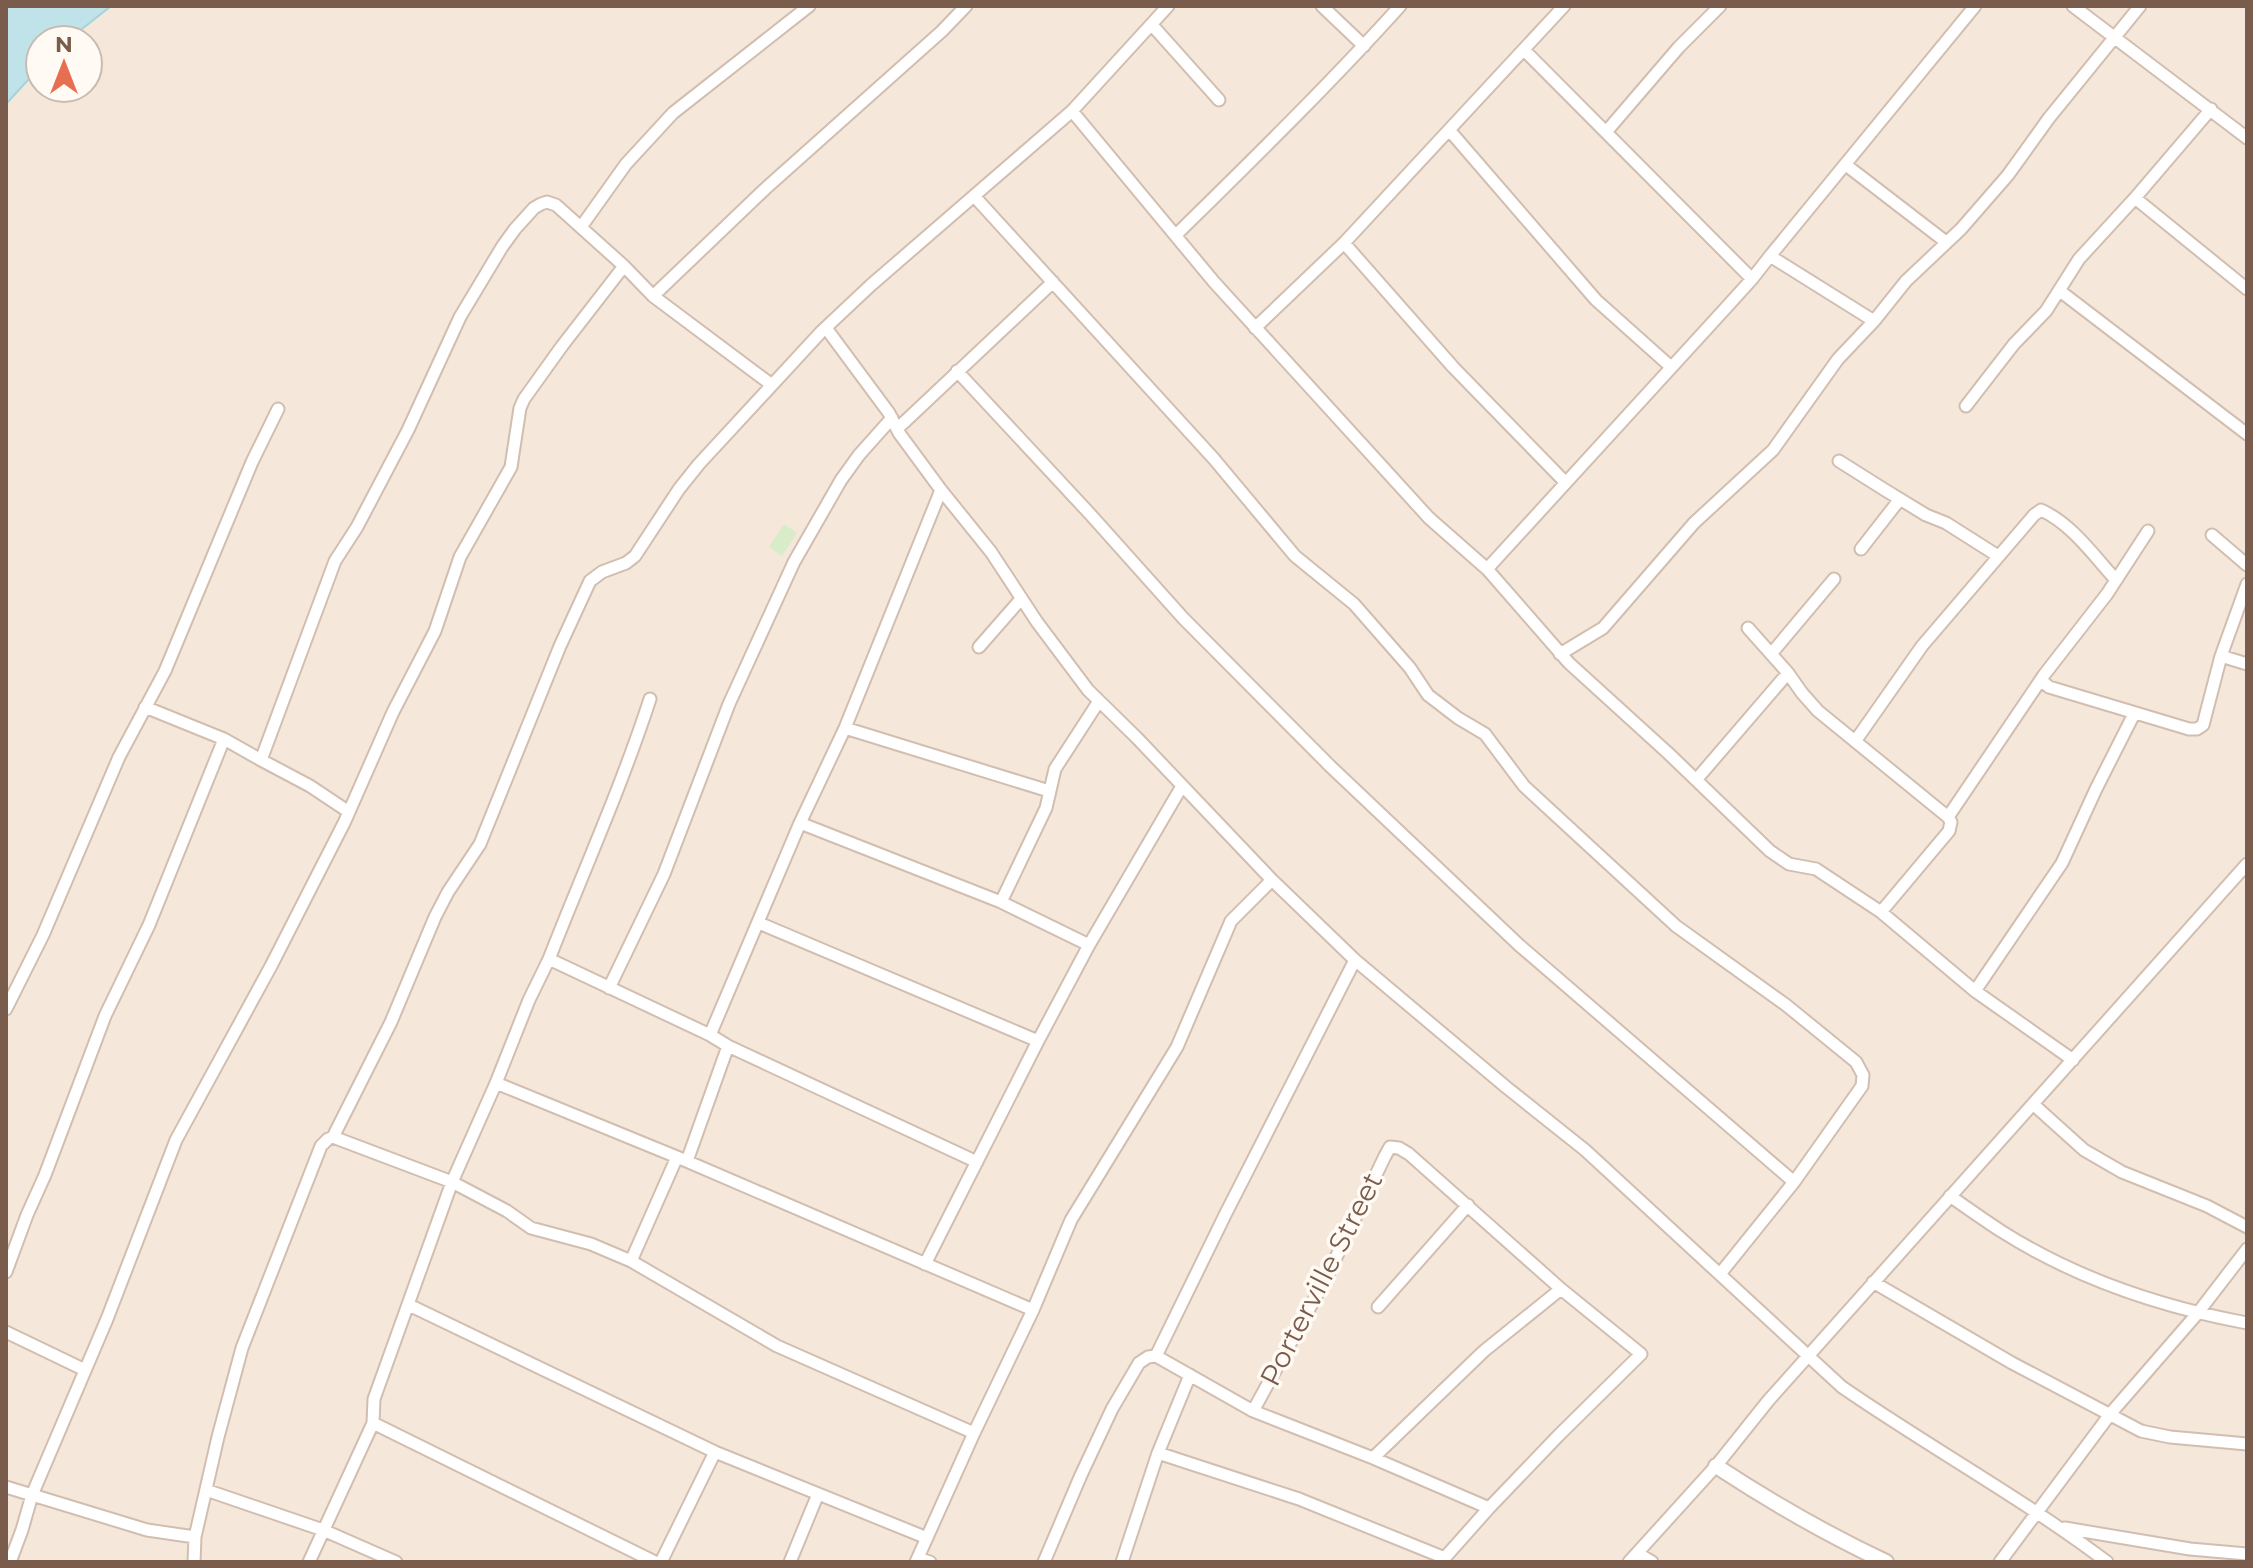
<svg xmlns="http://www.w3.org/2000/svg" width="2253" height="1568" font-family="Montserrat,sans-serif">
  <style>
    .residential { fill: #f5e8da }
    .green { fill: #d8ecc9 }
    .water { fill: #bfe3e8; stroke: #a5d3da; stroke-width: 2 }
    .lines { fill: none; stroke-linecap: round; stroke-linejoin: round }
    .minor-casing { stroke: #d1beb0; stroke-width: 15 }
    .tertiary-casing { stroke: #d1beb0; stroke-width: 18 }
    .minor { stroke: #fff; stroke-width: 11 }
    .tertiary { stroke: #fff; stroke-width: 14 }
    .labels { text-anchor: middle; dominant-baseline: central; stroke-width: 7; stroke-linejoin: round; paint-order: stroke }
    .street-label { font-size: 28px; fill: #7a5c4d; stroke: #fffaf3 }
  </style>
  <rect width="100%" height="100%" fill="#fdf6ec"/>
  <path class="residential" d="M111 6H2247V1562H6V104L40 67V88H88V40H68Z"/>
  <path class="green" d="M784 524 797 533 782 556 769 547Z"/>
  <path class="water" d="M6 6H111L68 40H40V67L6 104Z"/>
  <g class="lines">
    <g class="minor-casing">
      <path id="minor" d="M1322 6 1364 46
        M2073 6 2247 138
        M1152 25 1219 100
        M1524 50 1752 279
        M1072 111 1214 282 1429 518 1487 569 1569 663 1668 753 1770 851 1789 864 1816 869 1881 912 1975 991 2073 1060
        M1450 131 1596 300 1671 367
        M1606 132 1679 47 1720 6
        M1846 165 1946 242
        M974 196 1214 459 1295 556 1354 604 1410 668 1428 695 1458 718 1485 734 1524 786 1676 926 1786 1005 1856 1062 1863 1075 1862 1086 1794 1182 1720 1274
        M2135 198 2247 289
        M581 227 626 164 673 113 809 6
        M1176 235C1252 160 1328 86 1400 6
        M1344 243 1453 367 1565 482
        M1770 256 1975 6
        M2060 291 2247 434
        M653 296 765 189 942 31 966 6
        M826 328 889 413 899 433 941 490 991 552 1037 622 1088 690 1137 738 1272 880 1355 960 1506 1087 1585 1150 1842 1387C1929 1447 2022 1498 2107 1562
        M1255 328 1344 243 1564 6
        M957 371 1090 514 1183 618 1330 766 1519 945 1794 1182
        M1966 406 2014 344 2046 311 2079 259 2135 198 2211 109
        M897 429 1053 282
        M1839 461 1885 490 1926 515 1946 523 1998 556
        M2212 535 2247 565
        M1861 549 1900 499
        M1487 569 1723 311 1752 279 1770 256 1874 321
        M1748 628 1788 673 1802 693 1818 711 1948 817 1951 822 1949 831 1881 912
        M979 647 1021 599
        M1560 654 1603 628 1694 523 1773 450 1838 359 1874 321 1906 281 1961 229 2008 175 2049 118 2140 6
        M1771 654 1834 579
        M2221 656 2247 664
        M2042 681 2049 687 2189 729H2197L2203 725 2221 656 2247 584
        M145 707 224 739 261 760
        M845 728 1049 791
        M1856 740 1922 646 2034 515 2041 510C2072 524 2094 556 2116 580
        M1696 780 1788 673
        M349 812 310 786 261 760 335 561 357 527 408 430 460 317 502 247 515 229 534 208 541 204 547 202 556 205 624 266 653 296 772 385
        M1948 817 2044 675 2107 594 2148 531
        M800 823 845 728 941 490
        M1001 902 1046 808 1055 769 1099 701
        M759 923 1038 1041
        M549 959C583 872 621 788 650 699
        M609 988 664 874 729 704 794 562 841 480 859 455 892 418
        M1975 991 2062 863 2096 789 2134 714
        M6 1009 43 935 119 757 165 671 252 462 278 409
        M710 1035 800 823 1001 902 1089 945
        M496 1083 677 1157 1033 1310
        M2033 1104 2084 1150 2122 1172 2207 1206 2247 1227
        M333 1137 391 1022 435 917 448 892 480 844 560 646 590 581 602 572 626 563 635 556 679 489 699 464 821 332 871 285 1072 111 1168 6
        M687 1161 728 1046
        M1950 1196C1967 1208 1984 1220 2001 1231 2075 1278 2161 1307 2247 1323
        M631 1261 677 1157
        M925 1264 1038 1041 1089 945 1182 786
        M6 1272 27 1215 45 1175 105 1016 149 925 224 739
        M1873 1282 2012 1363 2141 1431 2170 1437 2247 1444
        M409 1305 715 1452 927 1538
        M1378 1307 1468 1205
        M6 1332 85 1370
        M1156 1356 1226 1213 1355 960
        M1253 1411 1326 1278 1385 1156 1390 1147 1399 1148 1409 1154 1561 1289 1641 1354 1558 1436 1489 1508 1441 1562
        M373 1423 655 1562
        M1158 1453 1299 1499 1445 1558
        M1373 1458 1484 1351 1561 1289
        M6 1487 147 1530 195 1537
        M206 1490 323 1530 396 1562
        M2065 1528 2190 1549 2247 1554
        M1637 1553 1652 1562
        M918 1558 930 1562
        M10 1562 22 1530 32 1495 107 1319 176 1140 271 966 345 821 393 712 435 631 460 557 511 467 520 408 524 399 562 346 624 266
        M194 1562 195 1537 218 1437 242 1348 321 1146 328 1139 333 1137 452 1182 507 1211 531 1228 591 1244 631 1261 777 1346 974 1433
        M309 1562 373 1423 374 1399 452 1182 496 1083 529 1000 549 959 710 1035 728 1046 977 1162
        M661 1562 715 1452
        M790 1562 818 1494
        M916 1562 974 1433 1033 1310 1071 1220 1177 1047 1231 921 1272 880
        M1044 1562 1081 1475 1112 1409 1139 1363 1148 1357 1156 1356 1253 1411 1373 1458 1489 1508
        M1122 1562 1158 1453 1190 1375
        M1629 1562 1716 1466 1768 1401 2247 864
        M2000 1562 2111 1413 2197 1314 2247 1249"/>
    </g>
    <g class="tertiary-casing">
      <path id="tertiary" d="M1716 1466C1771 1502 1826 1534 1886 1562"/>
    </g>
    <use href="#minor" class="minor"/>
    <use href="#tertiary" class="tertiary"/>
  </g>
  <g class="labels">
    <g class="street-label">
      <text transform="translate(1321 1279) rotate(-63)">Porterville Street</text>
    </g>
  </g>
  <rect width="2253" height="1568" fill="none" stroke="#7a5c4d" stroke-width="16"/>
  <g transform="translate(64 64)"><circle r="38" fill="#fffaf3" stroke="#cabbb1" stroke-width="2"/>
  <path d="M0-6L14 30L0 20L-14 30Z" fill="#e76f51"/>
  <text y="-12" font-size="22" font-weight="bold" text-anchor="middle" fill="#7a5c4d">N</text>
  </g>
</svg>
